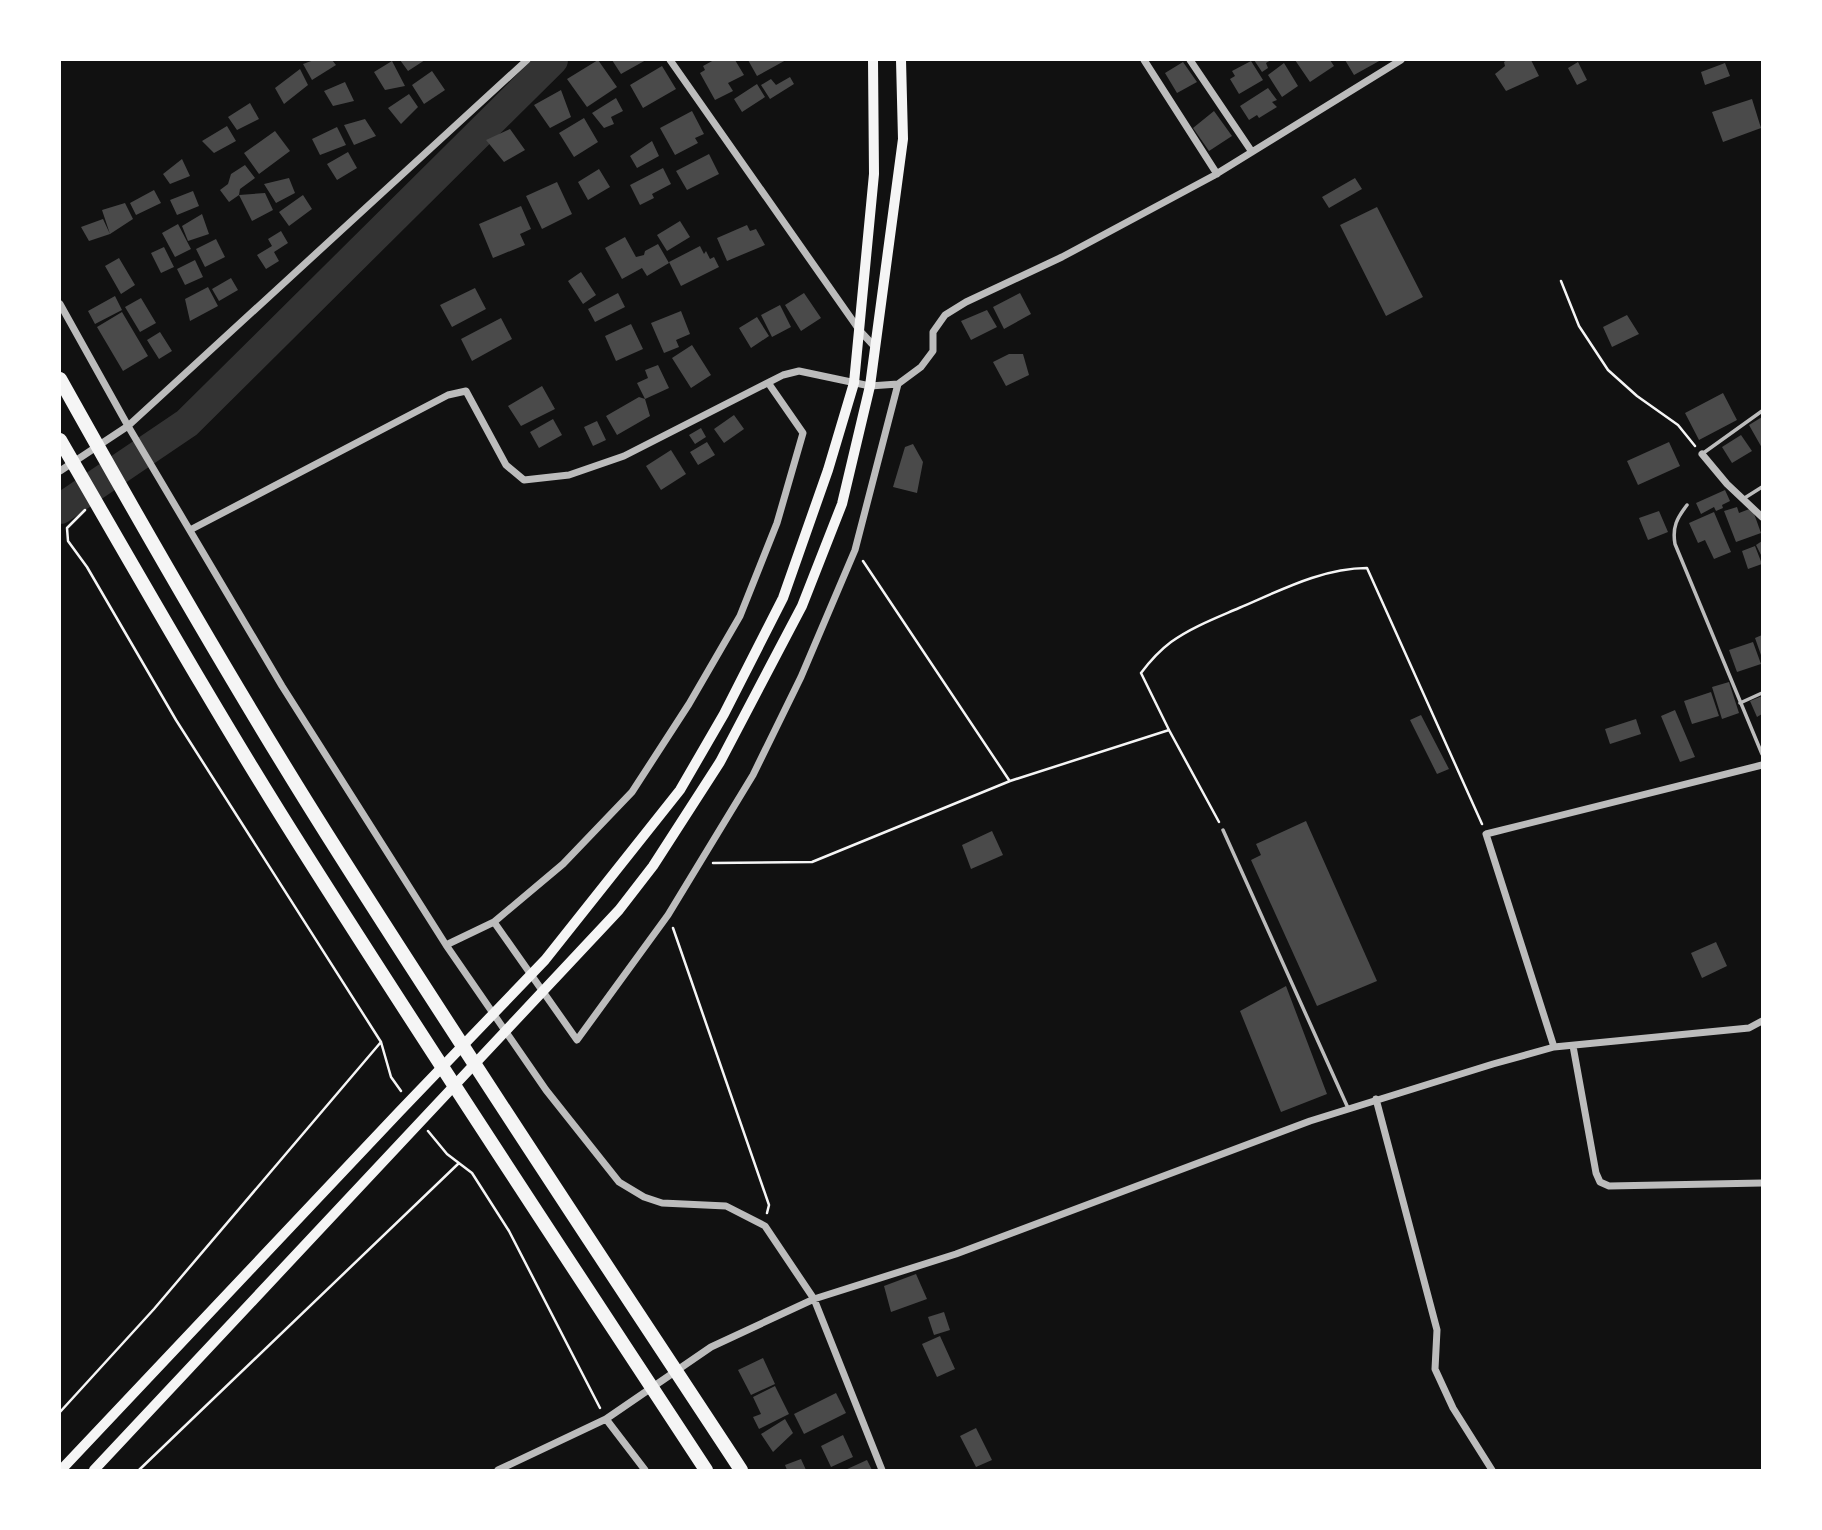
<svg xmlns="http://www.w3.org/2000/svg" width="1822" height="1530" font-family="Karla,sans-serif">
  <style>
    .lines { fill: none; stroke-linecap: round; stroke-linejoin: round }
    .river { stroke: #333; stroke-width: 30 }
    .building { fill: #4a4a4a }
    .path { stroke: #f5f5f5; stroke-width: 2.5 }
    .service { stroke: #bcbcbc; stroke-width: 3.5 }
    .minor { stroke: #bcbcbc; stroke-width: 7 }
    .secondary { stroke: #f5f5f5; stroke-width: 10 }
    .motorway { stroke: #f5f5f5; stroke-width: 14 }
  </style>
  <rect width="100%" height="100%" fill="#111"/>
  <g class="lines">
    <path class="river" d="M60 509 187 423 553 60"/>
  </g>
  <path class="building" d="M314 60H332L336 65 312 80 303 64Z
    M400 60H425L408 71Z
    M598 60 617 87 587 107 567 79Z
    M612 60H646L621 74Z
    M714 60H735L744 75 728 83 733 91 715 100 700 73 705 70 703 66Z
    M748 60H786L757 76Z
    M1254 60H1271L1266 63 1268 68 1262 72Z
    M1295 60H1330L1334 66 1310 82Z
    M1345 60H1381L1354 75Z
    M1507 60H1531L1539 76 1506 91 1495 74 1505 66 1504 62Z
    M392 61 405 86 385 90 374 72Z
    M1251 61 1263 80 1239 94 1230 79 1235 76 1232 71Z
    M1183 62 1197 82 1177 93 1165 73Z
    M1578 62 1587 80 1577 85 1568 68Z
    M1284 63 1298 86 1282 97 1268 75Z
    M1725 63 1730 76 1705 85 1701 72Z
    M662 66 676 89 643 108 630 85Z
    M300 69 308 85 284 104 275 88Z
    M432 71 445 90 424 104 412 85Z
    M790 77 794 84 770 99 761 85 771 79 776 85Z
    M345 82 354 101 333 106 324 91Z
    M757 84 765 97 742 112 734 99Z
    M1268 88 1277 100 1272 102 1277 107 1259 118 1257 115 1249 120 1240 106Z
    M561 90 571 117 550 128 534 105Z
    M409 94 418 107 401 124 388 108Z
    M616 98 623 111 611 117 614 124 604 128 592 113Z
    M1752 99 1761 128 1723 142 1712 112Z
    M250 103 259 119 237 130 228 117Z
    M692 111 704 134 695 138 698 143 675 155 660 128Z
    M1214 111 1232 136 1209 151 1193 128Z
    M584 118 598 142 574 157 559 133Z
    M365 119 376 136 354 145 344 125Z
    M227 126 236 141 214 153 202 141Z
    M337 127 346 145 320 155 312 139Z
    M510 129 525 150 504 162 486 140Z
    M275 131 290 151 259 174 244 153Z
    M652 141 659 156 637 168 630 156Z
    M348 152 357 168 337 180 327 164Z
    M709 154 719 174 687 190 676 171Z
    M182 159 190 176 170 184 163 174Z
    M245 165 255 178 240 189 239 195 265 193 273 210 252 221 239 195 229 202 220 190 228 184 231 174Z
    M663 168 671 184 652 194 654 198 640 205 630 185Z
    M599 169 610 187 588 200 578 182Z
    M289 178 295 193 276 203 264 184Z
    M1355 178 1362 189 1329 208 1322 197Z
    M557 182 572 214 542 229 526 196Z
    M154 190 161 203 136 215 130 203Z
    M193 191 199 206 177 215 170 200Z
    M303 195 312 209 289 226 279 212Z
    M125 203 133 219 110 234 102 210Z
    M521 206 531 229 520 234 525 245 493 258 479 224Z
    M1377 207 1423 297 1386 316 1340 225Z
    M202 214 209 234 188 241 182 226Z
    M103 219 110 234 89 241 81 227Z
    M680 221 690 237 667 251 657 235Z
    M178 224 191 249 175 257 162 233Z
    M747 225 750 231 756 229 765 245 727 261 717 238Z
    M281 231 288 243 274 252 279 261 266 269 257 255 272 246 268 239Z
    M625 237 636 257 644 255 645 251 658 244 669 263 647 276 642 268 622 279 605 248Z
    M216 239 225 257 205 267 196 249Z
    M700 246 704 254 706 251 710 259 714 257 719 267 681 286 669 262Z
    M164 247 174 267 161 273 151 253Z
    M119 258 135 285 121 294 105 266Z
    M195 260 203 277 185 285 177 269Z
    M581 272 596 295 583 304 568 281Z
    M231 278 238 290 219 301 212 289Z
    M208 287 218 306 190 321 185 299Z
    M475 288 486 309 452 327 440 305Z
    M618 293 625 307 595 322 588 309Z
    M804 293 821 318 801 331 785 305Z
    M1020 293 1031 314 1004 329 993 307Z
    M115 296 122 310 95 324 88 311Z
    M141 298 156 323 140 332 125 307Z
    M780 305 791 327 772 337 761 315Z
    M987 310 997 327 971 340 961 321Z
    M681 311 690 334 676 340 679 347 664 353 651 323Z
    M122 312 148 356 123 371 97 327Z
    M1627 315 1639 334 1612 347 1603 327Z
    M757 317 769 336 751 348 739 328Z
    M501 318 512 339 472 361 461 339Z
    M631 324 643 349 616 361 605 336Z
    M160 332 172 351 159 359 147 340Z
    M692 345 711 375 691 388 672 358Z
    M1009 354H1023L1029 375 1006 386 993 362Z
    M658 365 669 388 645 399 637 383 648 378 645 370Z
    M542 386 555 409 521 426 508 406Z
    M1723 393 1737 420 1699 440 1685 413Z
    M639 397 645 399 650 416 617 435 606 416Z
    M734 415 744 429 724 443 714 429Z
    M1762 417V448L1749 425Z
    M553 419 562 435 539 448 530 432Z
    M597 421 606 440 593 446 584 427Z
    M701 428 706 437 695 444 689 435Z
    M1741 435 1752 451 1732 463 1722 447Z
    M707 442 715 455 698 465 690 452Z
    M1669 442 1680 466 1638 485 1627 461Z
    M913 444 923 462 917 493 893 487 905 447Z
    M671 450 686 474 661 490 646 466Z
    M1725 490 1730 501 1722 505 1723 508 1716 511 1714 507 1701 514 1696 503Z
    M1737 507 1739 513 1752 508 1761 533 1736 542 1724 511Z
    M1659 511 1668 532 1648 540 1639 518Z
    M1714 512 1731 552 1714 559 1705 540 1698 543 1689 523Z
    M1762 541V557L1756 545Z
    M1755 546 1762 564 1748 569 1742 551Z
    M1762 635V658L1755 638Z
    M1753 642 1761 664 1737 672 1729 650Z
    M1729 682 1739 713 1722 719 1712 687Z
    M1711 692 1719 716 1692 724 1684 701Z
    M1762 696V714L1757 717 1750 701Z
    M1675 710 1695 757 1680 762 1661 716Z
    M1421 715 1449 769 1437 774 1410 720Z
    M1636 719 1641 734 1610 744 1605 729Z
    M1306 821 1377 981 1317 1006 1251 860 1261 855 1256 844Z
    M992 831 1003 855 971 869 962 845Z
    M1716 942 1727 966 1702 978 1691 953Z
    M1286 986 1327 1094 1281 1112 1240 1011Z
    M916 1274 927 1299 891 1312 884 1286Z
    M944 1312 950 1330 934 1335 928 1317Z
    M940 1336 955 1369 937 1377 922 1344Z
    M763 1358 775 1384 751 1395 738 1370Z
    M775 1386 789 1414 759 1429 753 1417 761 1414 753 1397Z
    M836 1393 846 1413 804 1434 794 1414Z
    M785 1419 793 1433 773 1452 761 1434Z
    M976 1428 992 1460 976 1467 960 1436Z
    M843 1435 853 1457 831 1467 821 1446Z
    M801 1459 806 1470H787L785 1465Z
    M867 1460 872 1470H845Z"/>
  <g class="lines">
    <path class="path" d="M1561 281 1579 326 1608 370 1637 396 1678 425 1695 446
      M85 510 67 528 68 541 87 567 176 720 381 1042 391 1077 401 1091
      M863 561 1009 780
      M1219 822 1169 730 1141 673C1150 661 1159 651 1171 642 1192 627 1216 618 1239 608 1279 591 1322 568 1367 568L1482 824
      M713 863 812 862 1010 781 1169 730
      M673 928 769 1205 767 1213
      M428 1131 447 1154 472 1173 509 1231 600 1408
      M60 1412 154 1309 381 1042
      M139 1470 459 1163"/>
    <path class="service" d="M1702 454 1762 411
      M1743 499 1762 487
      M1687 505C1677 518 1672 527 1675 544L1762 754
      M1740 703 1762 693
      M1223 830 1348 1108"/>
    <path class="minor" d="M670 60 860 331 875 347
      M1144 60 1217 174
      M1190 60 1252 152
      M60 304 128 426 282 686 446 945 546 1090 619 1182 644 1197 662 1203 726 1206 765 1226 814 1299 882 1470
      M1702 454 1727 484 1762 517
      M60 471 128 426 527 60
      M190 530 448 395 466 391 506 465 524 480 569 475 624 456 783 375 799 371 870 386 898 384 921 367 933 351V332L945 315 966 302 1062 257 1213 176 1401 60
      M494 922 577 1040 668 915 753 775 801 677 855 550 898 384
      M446 945 494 922 563 864 632 792 689 704 740 616 777 523 803 433 769 384
      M1573 1046 1596 1173 1600 1182 1609 1186 1762 1183
      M1554 1047 1486 834 1762 765
      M1376 1099 1437 1330 1435 1369 1453 1408 1492 1470
      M606 1419 645 1470
      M498 1470 606 1419 711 1347 814 1299 956 1254 1310 1121 1493 1064 1554 1047 1749 1028 1762 1021"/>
    <path class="secondary" d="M61 1470 400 1111 545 960 680 790 724 714 783 598 828 470 854 383 874 174 873 60
      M94 1470 619 910 653 866 720 762 802 606 842 504 870 386 903 139 901 60"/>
    <path class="motorway" d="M60 379C146 533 234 687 328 836 463 1050 603 1260 741 1470
      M60 440C140 578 218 716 303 850 435 1059 571 1264 706 1470"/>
  </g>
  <rect width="1822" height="1530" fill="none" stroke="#ffffff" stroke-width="122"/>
</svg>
